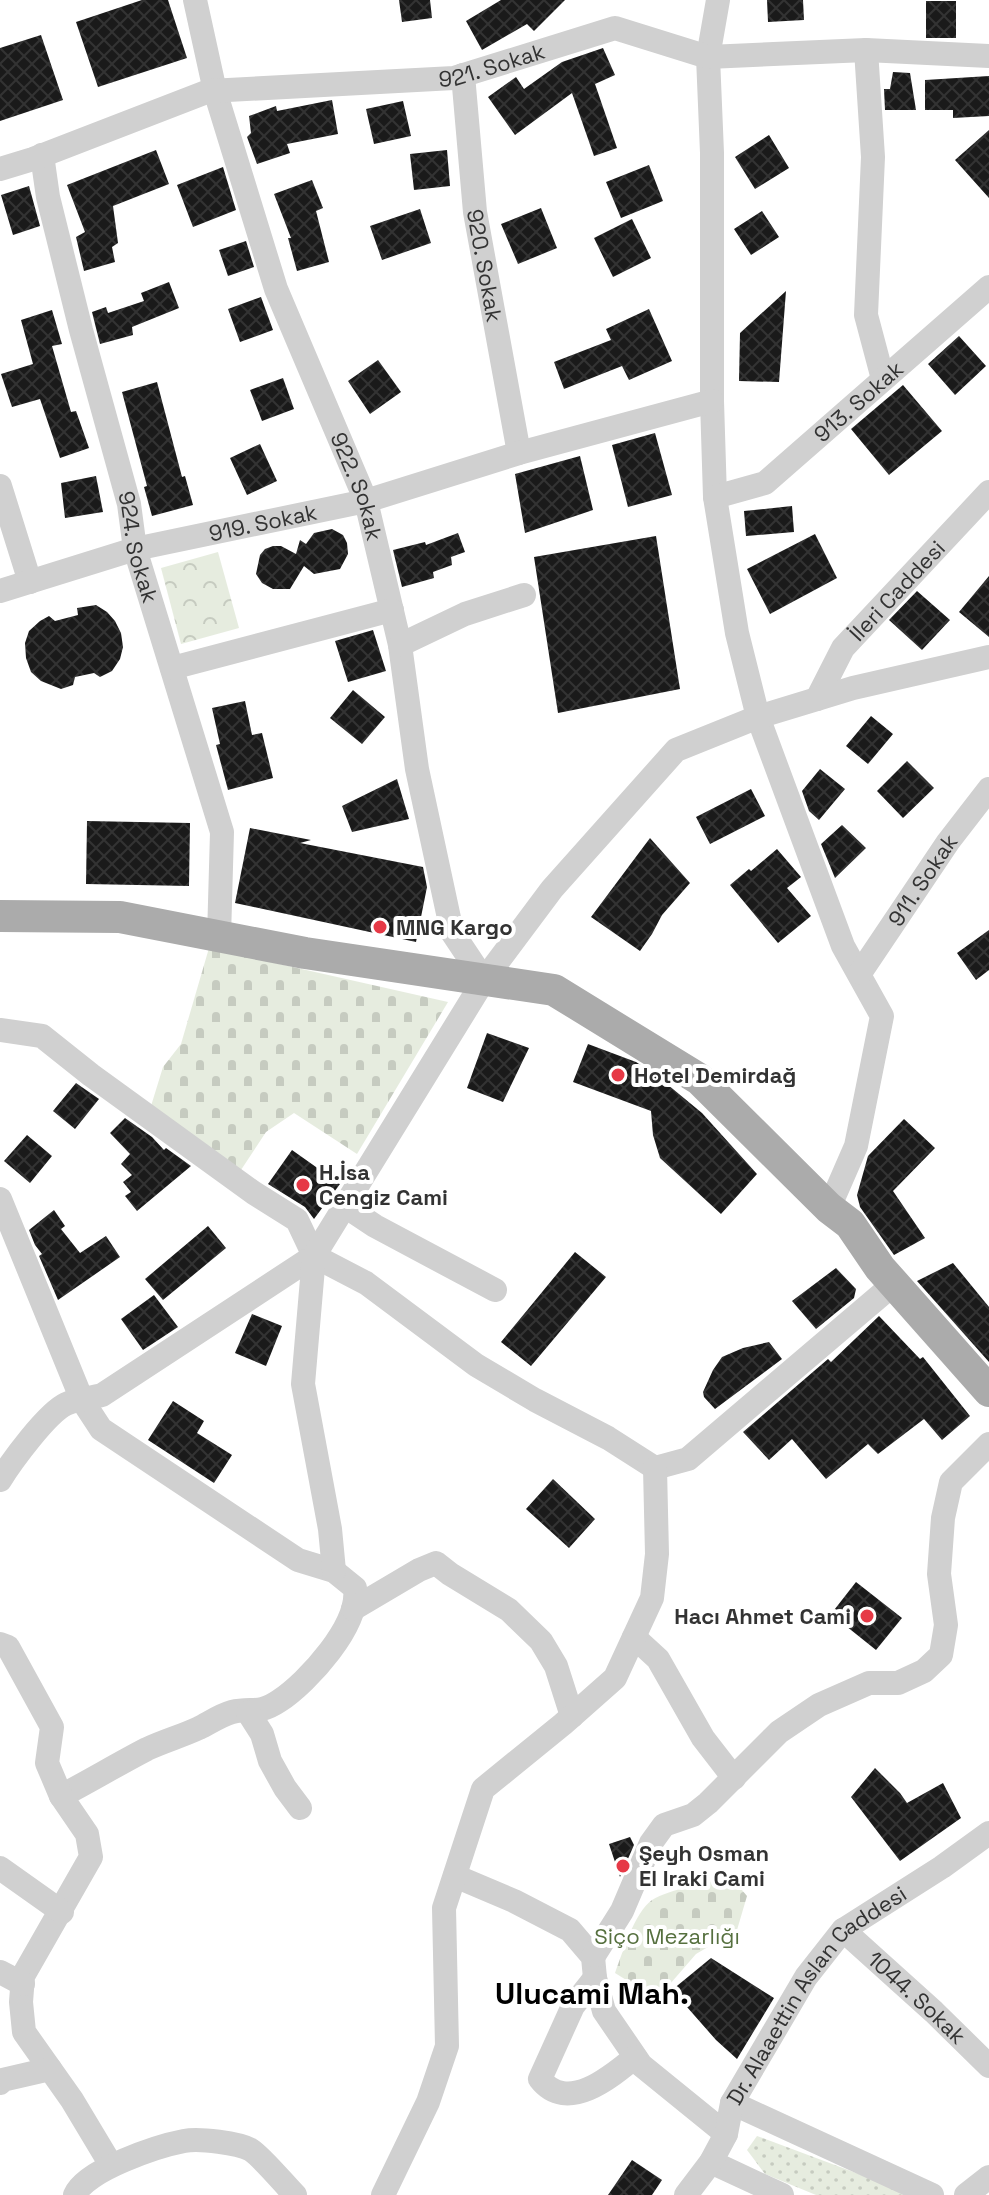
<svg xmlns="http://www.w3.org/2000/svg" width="989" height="2195" font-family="'Space Grotesk',sans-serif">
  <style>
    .grass { fill: url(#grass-dots) }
    .forest { fill: url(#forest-crowns) }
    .cemetery { fill: url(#cemetery-stones) }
    .building { fill: url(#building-cross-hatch) }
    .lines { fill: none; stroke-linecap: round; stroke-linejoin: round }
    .minor { stroke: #d0d0d0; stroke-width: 24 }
    .major { stroke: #ababab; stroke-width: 32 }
    .poi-dot { fill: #e63946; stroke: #fff; stroke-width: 3 }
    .labels { text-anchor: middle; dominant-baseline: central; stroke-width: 8; stroke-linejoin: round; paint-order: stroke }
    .street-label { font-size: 22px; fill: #333; stroke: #fff }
    .poi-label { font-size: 22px; font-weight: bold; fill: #333; stroke: #fff; text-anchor: start }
    .park-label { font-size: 22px; fill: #56703f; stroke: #fff }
    .district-label { font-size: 30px; font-weight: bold; fill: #000; stroke: #fff }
  </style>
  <defs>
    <pattern id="grass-dots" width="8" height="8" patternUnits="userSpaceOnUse" patternTransform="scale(2)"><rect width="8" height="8" fill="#e6ecdf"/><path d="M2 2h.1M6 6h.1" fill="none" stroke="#c6cbc0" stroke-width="1.8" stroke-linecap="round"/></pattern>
    <pattern id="forest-crowns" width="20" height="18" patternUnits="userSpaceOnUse" patternTransform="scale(2)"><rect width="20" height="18" fill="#e6ecdf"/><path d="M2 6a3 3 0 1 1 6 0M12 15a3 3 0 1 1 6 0" fill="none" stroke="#c6cbc0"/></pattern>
    <pattern id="cemetery-stones" width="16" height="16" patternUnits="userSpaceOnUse" patternTransform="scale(2)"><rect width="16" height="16" fill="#e6ecdf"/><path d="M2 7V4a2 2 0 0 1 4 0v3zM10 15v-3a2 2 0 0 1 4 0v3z" fill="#c6cbc0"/></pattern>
    <pattern id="building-cross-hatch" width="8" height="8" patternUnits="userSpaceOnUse" patternTransform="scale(2)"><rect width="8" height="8" fill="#1a1a1a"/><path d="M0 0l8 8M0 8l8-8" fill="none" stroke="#333"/></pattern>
  </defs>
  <rect width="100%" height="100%" fill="#fff"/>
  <path class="grass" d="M757 2136 915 2195H816L765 2174 747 2150Z"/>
  <path class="forest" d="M218 552 239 628 181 644 161 568Z"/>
  <path class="cemetery" d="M209 948 448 1002 357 1154 294 1113 266 1132 239 1173 151 1106 163 1067 181 1044Z
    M731 1877 747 1896 737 1930 696 1954 657 1999 615 1973C623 1952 634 1913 652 1900 670 1889 710 1882 731 1877Z"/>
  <path class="building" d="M142 0H168L187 58 98 87 76 22Z
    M399 0H430L432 18 402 22Z
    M501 0H565L534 31 527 24 482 50 466 21Z
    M767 0H803L804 20 768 22Z
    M926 1H956V38H926Z
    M41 35 63 100 0 121V48Z
    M603 48 615 75 595 84 617 148 594 156 572 93 515 135 488 97 516 77 524 89 562 62Z
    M893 72 910 73 916 110H885L884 89H890Z
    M989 76V116L953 118V110H925V80Z
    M332 100 338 134 287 144 290 153 257 164 247 137 251 133 249 116 276 106 277 111Z
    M403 101 411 136 374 144 366 109Z
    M989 130V198L955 160Z
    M769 135 789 168 755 189 735 157Z
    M156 150 169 184 113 206 118 243 112 247 115 262 84 271 76 237 85 232 67 185Z
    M447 150 450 186 414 190 410 154Z
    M649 165 663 201 621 218 606 182Z
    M223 167 236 210 193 227 177 185Z
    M312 180 323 208 316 211 329 262 297 271 288 238H291L274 194Z
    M29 186 40 226 13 235 1 195Z
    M541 208 557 248 518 264 501 224Z
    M420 209 431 243 382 260 370 226Z
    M762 211 779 237 751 255 734 229Z
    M632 219 651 258 613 277 594 238Z
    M246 241 254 267 228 276 219 250Z
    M169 282 179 308 132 327 133 335 100 344 92 312 106 307 108 313 144 301 141 293Z
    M786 291 779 382 739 381 740 333Z
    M261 297 273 330 240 342 228 309Z
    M649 309 672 361 629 380 622 366 564 389 554 362 611 340 606 329Z
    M52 310 62 344 52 346 71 412 76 411 89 448 60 458 40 399 12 407 1 374 33 364 21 320Z
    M959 336 986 366 955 395 928 364Z
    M378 360 401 392 370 414 348 381Z
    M283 378 294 409 262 421 250 390Z
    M157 382 182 477 185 476 193 505 152 516 144 487 147 486 122 392Z
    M903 385 942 431 889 475 851 429Z
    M655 433 672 495 628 507 612 445Z
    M260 444 277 481 247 495 230 458Z
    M580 456 593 510 525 533 515 474Z
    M96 476 103 512 65 518 61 483Z
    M792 506 794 532 746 536 744 511Z
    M332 529 343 535 347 543 348 554 340 569 314 574 304 566 290 589H273L262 583 256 574 260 555 265 549 273 546H281L296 554 300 540 306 544 314 533Z
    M458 533 465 552 451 557 452 565 433 572 434 578 402 587 393 550 425 542 426 545Z
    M815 534 837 578 770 614 747 569Z
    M656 536 680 689 558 713 534 557Z
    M989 576V637L959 612Z
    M917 591 950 620 922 650 889 620Z
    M96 605 107 612 115 621 121 633 123 647 120 659 112 671 100 677 94 673 75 677 73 685 61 689 41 681 31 672 26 658 25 643 29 631 40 621 49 616 55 621 78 615 77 608Z
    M373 630 386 671 348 682 335 641Z
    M353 690 385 717 362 744 330 718Z
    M245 701 252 735 262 733 273 778 228 790 216 745 220 744 212 708Z
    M871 716 893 734 868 764 846 746Z
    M907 761 934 788 903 818 877 791Z
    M820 769 845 789 819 820 809 811 802 791Z
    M397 779 409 819 352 832 342 806Z
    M751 789 765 816 710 844 696 817Z
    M87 821 190 823 189 886 86 884Z
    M842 825 866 848 835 878 821 844Z
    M250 828 311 840 300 843 423 867 427 887 416 942 235 903Z
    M650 838 690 883 662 915 652 934 640 951 591 917Z
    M777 849 801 877 787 888 811 916 778 943 730 885 749 869 751 871Z
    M989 930V970L976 980 957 953Z
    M487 1033 529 1048 503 1102 467 1088Z
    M588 1044 636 1062 656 1075 702 1113 757 1174 721 1214 660 1158 653 1135 651 1111 573 1082Z
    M76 1083 99 1099 75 1129 53 1111Z
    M125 1118 152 1137 164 1150 166 1148 191 1166 137 1211 125 1196 131 1192 123 1182 132 1175 121 1164 130 1154 110 1133Z
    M904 1119 935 1148 893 1191 925 1238 894 1255 860 1207 857 1195 868 1156Z
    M27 1135 52 1156 30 1183 4 1161Z
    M292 1150 340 1184 314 1219 305 1207 268 1184Z
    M54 1210 65 1226 61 1229 80 1253 106 1236 120 1257 58 1300 39 1256 42 1254 35 1245 29 1230Z
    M208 1226 226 1248 163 1300 145 1279Z
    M575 1252 606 1277 531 1366 501 1342Z
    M953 1263 989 1307V1362L917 1281Z
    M836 1268 856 1289 854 1298 816 1329 792 1301Z
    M154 1295 178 1327 143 1350 121 1319Z
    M252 1314 282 1326 266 1366 235 1353Z
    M879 1316 920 1359 923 1357 970 1416 942 1440 924 1419 878 1454 868 1444 826 1479 792 1439 769 1460 743 1432 828 1359 831 1362Z
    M769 1342 782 1359 715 1409 704 1397 703 1392 713 1370 722 1357 743 1348Z
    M173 1401 204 1421 197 1433 232 1455 214 1483 148 1440Z
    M553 1479 595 1519 569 1548 526 1509Z
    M856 1582 902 1618 876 1650 831 1614Z
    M875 1768 900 1793 907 1803 943 1783 961 1818 900 1861 851 1797Z
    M630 1837 634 1845 620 1877 609 1844Z
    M711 1958 774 1998 737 2059 716 2040 672 1990Z
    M632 2160 662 2180 652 2195H608Z"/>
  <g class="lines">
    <g class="minor">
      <path id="s1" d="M195 0 215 91 276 289 366 501 400 645 417 769 452 932 484 980"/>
      <path d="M718 0 708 57 712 153V401L715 497 737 633 758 717 843 946 882 1016 856 1146 829 1208"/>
      <path d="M866 50 873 157 866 315 883 379"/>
      <path id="s2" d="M463 75 475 212 519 453"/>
      <path id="s3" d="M42 155 48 197 81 330 129 504 135 549 222 832 219 937"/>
      <path id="s4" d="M0 169 33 159 209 91 454 78 615 28 708 57 866 50 989 56"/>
      <path d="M0 486 30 582"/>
      <path id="s5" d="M715 497 765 483 989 287"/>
      <path id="s6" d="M0 591 135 549 366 501 519 453 712 401"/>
      <path d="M400 645 465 614 524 595"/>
      <path d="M172 668 392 610"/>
      <path id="s7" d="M817 699 843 648 989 492"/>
      <path id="s8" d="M860 973 948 842 989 789"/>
      <path d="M0 1030 42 1036 91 1075 254 1193 297 1220 314 1256 366 1283 476 1365 535 1400 608 1438 655 1468 688 1459 882 1294 892 1283"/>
      <path d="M0 1199 82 1400 101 1429 298 1560 334 1571 355 1588C360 1625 308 1682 279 1701 258 1715 252 1707 232 1712 221 1715 209 1723 199 1728 182 1736 164 1741 147 1749 118 1764 90 1781 61 1796"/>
      <path d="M345 1206 375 1226 495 1290"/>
      <path d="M0 1480C12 1461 47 1413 66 1404 77 1399 91 1398 102 1395L314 1256"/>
      <path d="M334 1571 330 1529 303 1384 314 1256 484 980 552 889 676 750 758 717 817 699 853 688 989 657"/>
      <path d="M353 1609 419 1570 436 1563 450 1574 509 1610 541 1641 556 1666 572 1716"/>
      <path d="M634 1637 658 1659 703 1738 734 1778"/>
      <path d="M0 1644 8 1647 52 1727 47 1763 61 1796 87 1834 91 1857 23 1976 21 2002 24 2032 72 2100 111 2165"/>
      <path d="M248 1712 262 1734 270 1761 285 1788 300 1808"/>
      <path d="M0 1868 62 1912"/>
      <path d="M455 1876 514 1901 570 1930 593 1957 595 1978 604 2011 641 2065 726 2134"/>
      <path id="s9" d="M843 1930 934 2012 989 2066"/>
      <path d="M593 1957 622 1911 651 1843 664 1825 693 1815 708 1803 779 1732 819 1705 869 1683H898L924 1671 941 1655 946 1625 939 1574 943 1518 951 1482 989 1444"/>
      <path d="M0 1972 23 1984"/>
      <path d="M595 1978 573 2006 540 2079C567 2114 611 2077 635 2057"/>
      <path d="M0 2083 2 2080 50 2069"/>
      <path d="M732 2103 932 2195"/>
      <path d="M711 2162 782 2195"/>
      <path d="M75 2195C85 2170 158 2146 184 2141 199 2138 239 2143 251 2150 262 2157 285 2185 295 2195"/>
      <path d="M383 2195 428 2102 447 2046 444 1908 483 1789 563 1724 615 1678 652 1598 657 1554 655 1468"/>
      <path id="s10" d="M686 2195 711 2162 726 2134 732 2103 806 1977 843 1930 942 1867 989 1833"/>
      <path d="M966 2195 989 2177"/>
    </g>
    <path class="major" d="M0 916 120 917 305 953 554 990 699 1079 829 1208 850 1224 880 1268 989 1391"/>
  </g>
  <g class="poi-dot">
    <circle cx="380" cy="927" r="8"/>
    <circle cx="618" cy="1075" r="8"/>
    <circle cx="303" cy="1185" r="8"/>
    <circle cx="867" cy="1616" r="8"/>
    <circle cx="623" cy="1866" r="8"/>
  </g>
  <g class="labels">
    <g class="street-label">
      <text stroke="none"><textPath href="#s4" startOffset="508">921. Sokak</textPath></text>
      <text stroke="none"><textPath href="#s2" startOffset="192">920. Sokak</textPath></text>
      <text stroke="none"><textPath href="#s5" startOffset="176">913. Sokak</textPath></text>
      <text stroke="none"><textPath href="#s1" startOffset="514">922. Sokak</textPath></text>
      <text stroke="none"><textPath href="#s6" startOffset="272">919. Sokak</textPath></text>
      <text stroke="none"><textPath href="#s3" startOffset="404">924. Sokak</textPath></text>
      <text stroke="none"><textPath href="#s7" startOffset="136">İleri Caddesi</textPath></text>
      <text stroke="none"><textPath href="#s8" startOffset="112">911. Sokak</textPath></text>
      <text stroke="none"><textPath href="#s9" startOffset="100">1044. Sokak</textPath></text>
      <text stroke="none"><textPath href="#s10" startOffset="244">Dr. Alaaettin Aslan Caddesi</textPath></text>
    </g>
    <g class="poi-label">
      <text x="396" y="927">MNG Kargo</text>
      <text x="634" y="1075">Hotel Demirdağ</text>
      <text x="319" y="1172">H.İsa<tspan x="319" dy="25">Cengiz Cami</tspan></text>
      <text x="851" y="1616" text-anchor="end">Hacı Ahmet Cami</text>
      <text x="639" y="1853">Şeyh Osman<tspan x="639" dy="25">El Iraki Cami</tspan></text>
    </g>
    <g class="park-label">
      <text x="667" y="1936">Siço Mezarlığı</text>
    </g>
    <g class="district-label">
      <text x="592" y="1993">Ulucami Mah.</text>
    </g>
  </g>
</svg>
